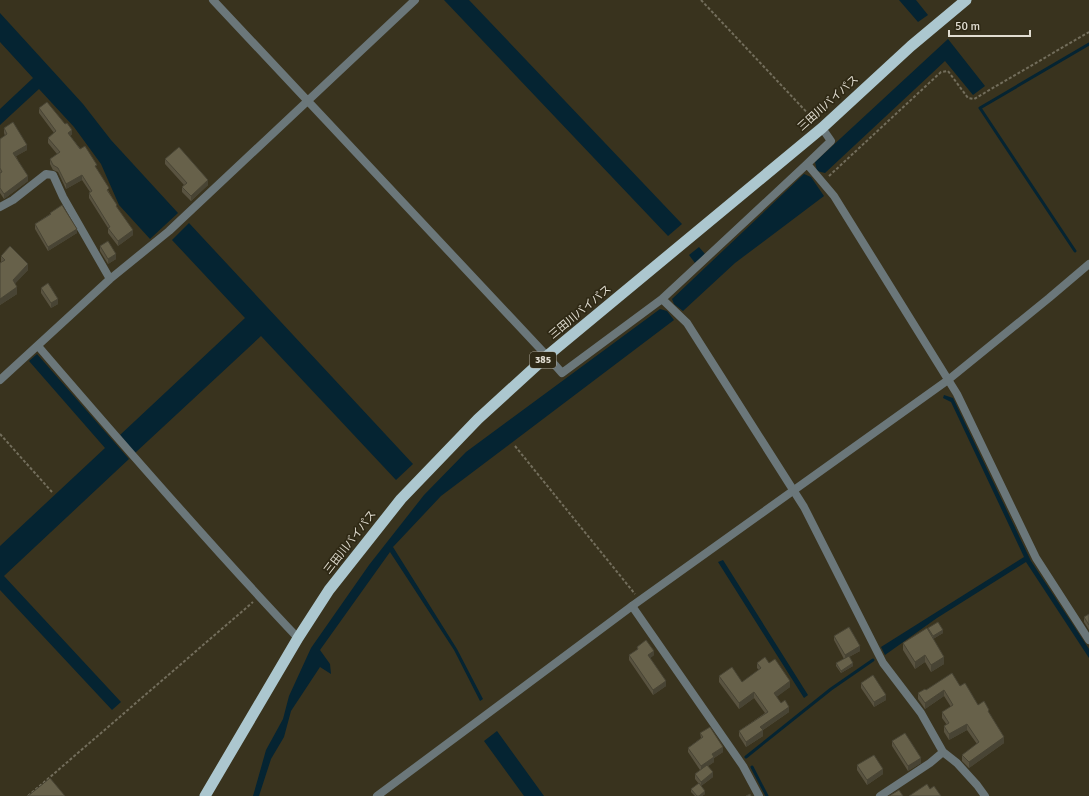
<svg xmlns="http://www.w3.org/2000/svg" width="1089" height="796" font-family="Signika,'Noto Sans JP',sans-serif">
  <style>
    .water { fill: #052432 }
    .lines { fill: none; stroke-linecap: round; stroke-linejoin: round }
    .stream { stroke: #052432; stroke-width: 3 }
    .path { stroke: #736e5c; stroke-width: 2; stroke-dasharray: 3 2; stroke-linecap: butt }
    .minor { stroke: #6b777a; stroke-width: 8 }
    .tertiary { stroke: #6b777a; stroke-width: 8 }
    .trunk { stroke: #acc7cf; stroke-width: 11 }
    .wall { fill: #595340 }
    .shaded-wall { fill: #484434 }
    .building { fill: #67614a; stroke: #484434 }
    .labels { text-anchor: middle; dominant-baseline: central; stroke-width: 3.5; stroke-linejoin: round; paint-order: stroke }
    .shield { fill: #2f2915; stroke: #aca799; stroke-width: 1 }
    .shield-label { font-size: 10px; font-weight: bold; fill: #e1ddd1 }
    .street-label { font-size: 11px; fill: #e1ddd1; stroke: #2f2915 }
  </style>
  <rect width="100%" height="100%" fill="#39331e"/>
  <path class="water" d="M444 0H469L682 224 668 236Z
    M899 0H916L928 15 918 22Z
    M0 13 83 104 111 140 178 213 150 239 119 205 101 164 74 127 39 89 0 125V109L33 78 0 42Z
    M948 39 985 86 973 95 945 61 825 173 817 171 815 162Z
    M804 174 811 177 824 196 735 263 683 311 674 304 672 299Z
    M189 223 413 464 396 480 261 336 135 453 120 435 245 318 172 240Z
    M699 247 705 254 695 263 689 255Z
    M660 309 667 311 674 320 441 496 393 547 457 649 483 699 480 701 454 650 390 552 320 650 330 664 331 674 320 667 291 711 284 737 271 759 259 796H253L266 750 283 719 289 696 311 648 369 565 424 495 466 452Z
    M37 354 129 459 4 576 121 702 112 710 0 590V546L105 448 29 361Z
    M944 395 953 398 1031 561 1089 649V658L1026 562 937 618 885 655 881 647 1024 557 951 402 943 398Z
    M723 560 808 695 804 698 718 562Z
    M497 731 544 796H524L484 741Z"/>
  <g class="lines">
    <path class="stream" d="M1075 251 980 108 1089 44
      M746 757 831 689 873 660
      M752 767 767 796"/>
    <path class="path" d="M701 0 815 121
      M829 176 941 72 948 71 968 98 974 99 1089 32
      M0 434 52 492
      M515 446 635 594
      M28 796 253 602"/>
    <path class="minor" d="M213 0 547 356 562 373 662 299 687 323 804 507 883 663 921 713 943 752 957 763 977 785 985 796
      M822 128 831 141 807 164 834 196 957 394 1036 558 1089 640
      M0 207 13 200 46 174 53 175 63 197 110 279
      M662 299 807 164
      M38 346C123 445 208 543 298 638
      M0 380 110 279 169 231 415 0
      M632 606 743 766 759 796
      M880 796 930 763 943 752"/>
    <path class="tertiary" d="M377 796 632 606 948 380 1049 298 1089 264"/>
    <path class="trunk" d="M205 796 298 638 329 590 401 499 478 419 547 356 822 128 911 46 966 0"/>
  </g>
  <path class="wall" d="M39 108 72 134 70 136 97 169 117 207 133 235 118 246 108 233V228L89 198V193L90 192 82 180 66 189 58 172 53 170 50 164V159L57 154 48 143V138L54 133 39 113Z
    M4 128 27 150 16 156 28 181 4 199 0 193V139L5 136 4 133Z
    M165 159 208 185 191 201 182 192V187L184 185 165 164Z
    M50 213 77 233 48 251 35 229V224L50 214Z
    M100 246 116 259 108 264 100 251Z
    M1 256 28 270 15 283 17 294 0 305V263H1Z
    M41 288 58 304 51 308 41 293Z
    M1089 614V630L1084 622V617Z
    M928 628 943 633 933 639 944 664 931 672 925 662 915 669 903 650V643L928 630Z
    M834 636 860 651 849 657 853 666 841 673 836 666V663L844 659 834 640Z
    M637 647 654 655 650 658 666 686 653 695 629 660V655L637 650Z
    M757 663H769L790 687 776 697 781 703 789 712 763 730V736L746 747 739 736V731L765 713 754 698 739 709 719 682V676L742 682 759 670 757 668Z
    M861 683 886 700 874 707 861 688Z
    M960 686 978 705 989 714 1004 743 969 768 962 761V755L977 744 967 730 949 740 944 732V726L947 725 942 718V712L951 707 944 696 925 709 918 699V693L926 690Z
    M700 733 723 752 714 758V762L708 766 713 777 701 786 705 794 702 796H695L691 792V789L699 784 695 779V774L700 770 688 752V748L701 738Z
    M892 741 921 763 908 771 892 746Z
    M857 765 883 774 867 785 857 770Z"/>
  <path class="shaded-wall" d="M72 130V134L68 138V133Z
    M27 145V150L13 158V153Z
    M82 175V180L66 189V184Z
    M28 176V181L4 199V194Z
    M208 180V185L191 201V196Z
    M77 229V233L48 251V247Z
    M133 230V235L118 246V241Z
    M116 254V259L108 264V259Z
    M28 264V270L13 286V280Z
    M17 287V294L0 305V299Z
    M58 299V304L51 308V303Z
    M943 630V633L933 639V636Z
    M860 646V651L845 659V655Z
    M654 651V655L648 660V655Z
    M925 655V662L915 669V662Z
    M944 657V664L931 672V665Z
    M853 663V666L841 673V671Z
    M666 681V686L653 695V690Z
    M790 681V687L774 699V693Z
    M944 690V696L925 709V703Z
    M754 692V698L739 709V703Z
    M886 695V700L874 707V702Z
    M789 707V712L763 730V736L746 747V742L760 727Z
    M967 724V730L949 740V734Z
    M1004 737V743L969 768V762Z
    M723 747V752L714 758V762L701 771V766L712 754Z
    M921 758V763L908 771V766Z
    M883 769V774L867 785V780Z
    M713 772V777L701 786V782Z
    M705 791V794L702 796H699Z"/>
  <path class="building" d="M47 102 65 124 67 123 72 130 68 133 80 149 85 146 97 165 95 166 109 188 107 190 117 205 116 206 133 230 118 241 108 228 110 227 89 193 92 191 82 175 66 184 58 168 53 165 50 159 60 152 48 138 56 131 39 108Z
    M13 122 27 145 13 153 28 176 4 194 0 188V173L2 172 0 168V139L7 134 4 128Z
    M179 147 208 180 191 196 182 187 187 183 165 159Z
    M62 205 77 229 48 247 35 224 51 214 50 213Z
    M108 241 116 254 108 259 100 246Z
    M10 246 28 264 13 280 17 287 0 299V263L5 260 1 256Z
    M48 283 58 299 51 303 41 288Z
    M1089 614V625L1084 617Z
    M938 622 943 630 933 636 928 628Z
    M849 627 860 646 845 655 834 636Z
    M927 628 944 657 931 665 925 655 915 662 903 643Z
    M646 640 654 651 648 655 666 681 653 690 629 655 638 649 637 647Z
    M849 656 853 663 841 671 836 663Z
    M765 657 769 663 775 659 790 681 774 693 781 703 785 700 789 707 760 727 763 730 746 742 739 731 768 712 754 692 739 703 719 676 732 667 742 682 761 668 757 663Z
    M952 673 960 686 965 683 978 705 984 701 989 710 988 711 1004 737 969 762 962 755 979 742 967 724 949 734 944 726 949 723 942 712 953 705 944 690 925 703 918 693 925 689 926 690Z
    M873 675 886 695 874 702 861 683Z
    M710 727 723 747 712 754 714 757 701 766 688 748 703 737 700 733Z
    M905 733 921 758 908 766 892 741Z
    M874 755 883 769 867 780 857 765Z
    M707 765 713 772 701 782 695 774Z
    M50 778 65 796H28Z
    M699 783 705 791 699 796H697L691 789Z
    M927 784 930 789 934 786 941 796H909Z
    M899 790 903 796H889Z
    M750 794 751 796H746Z"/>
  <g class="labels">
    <rect class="shield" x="530" y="352" width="26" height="16" rx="3"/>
    <g class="shield-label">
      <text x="543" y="360">385</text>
    </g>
    <g class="street-label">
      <text transform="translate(828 103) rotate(-42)">三田川バイパス</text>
      <text transform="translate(580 312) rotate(-40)">三田川バイパス</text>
      <text transform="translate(350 542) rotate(-52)">三田川バイパス</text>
    </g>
  </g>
  <path d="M949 30v6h81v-6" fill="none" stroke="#e1ddd1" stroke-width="2"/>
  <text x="955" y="30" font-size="12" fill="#e1ddd1" stroke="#2f2915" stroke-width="3" paint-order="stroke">50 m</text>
</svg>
